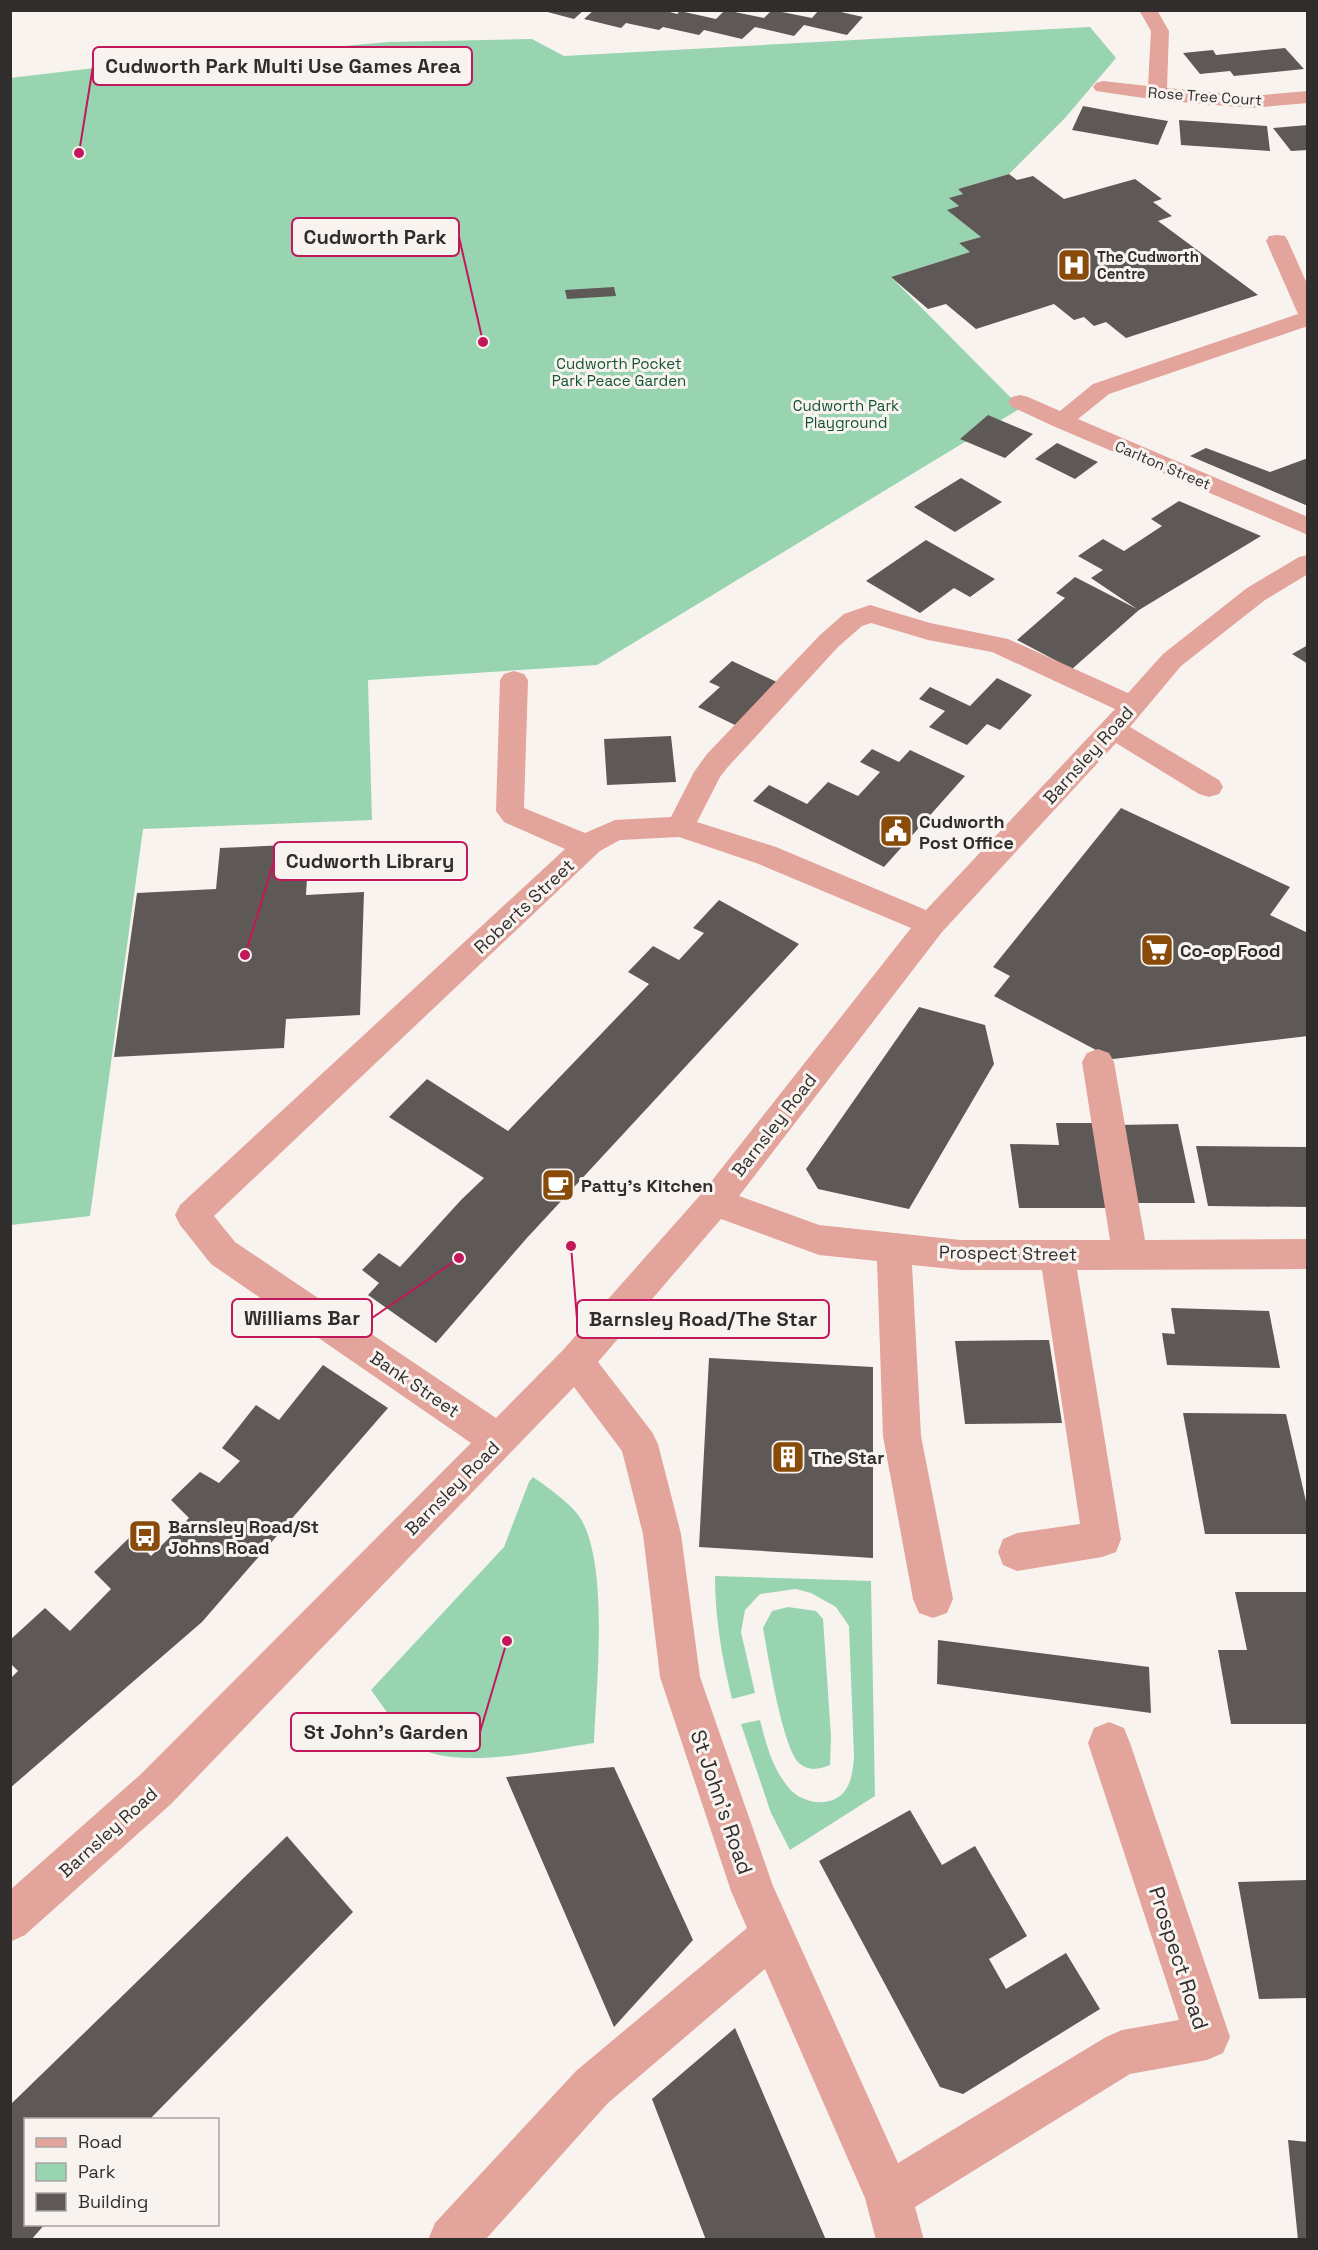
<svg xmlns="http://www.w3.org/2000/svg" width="1318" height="2250" font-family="'Space Grotesk',sans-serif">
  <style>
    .green { fill: #98d4b0 }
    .building { fill: #5e5856 }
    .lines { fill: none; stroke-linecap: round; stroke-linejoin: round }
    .minor { fill: #e3a49b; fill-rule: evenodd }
    .labels { text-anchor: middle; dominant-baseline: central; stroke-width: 6; stroke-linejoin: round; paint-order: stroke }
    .far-street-label { font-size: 15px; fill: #302d2c; stroke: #f9f3f0 }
    .far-poi-label { font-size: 15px; font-weight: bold; fill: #302d2c; stroke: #f9f3f0; text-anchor: start }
    .far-park-label { font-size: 15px; fill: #105334; stroke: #f9f3f0 }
    .street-label { font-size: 18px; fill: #302d2c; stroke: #f9f3f0 }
    .poi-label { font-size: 18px; font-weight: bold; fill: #302d2c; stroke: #f9f3f0; text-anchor: start }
    .near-street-label { font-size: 21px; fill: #302d2c; stroke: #f9f3f0 }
    .leader { fill: none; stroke: #c2185b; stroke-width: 2 }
    .callout-dot { fill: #c2185b; stroke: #f9f3f0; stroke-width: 2 }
    .callout { fill: #f9f3f0; stroke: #c2185b; stroke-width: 2 }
    .callout-label { font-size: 20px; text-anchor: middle; font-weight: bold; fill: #302d2c }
  </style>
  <rect width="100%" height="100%" fill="#f9f3f0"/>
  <path class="green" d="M1090 27 1116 58 1065 118 1009 174 958 189 963 194 950 198 959 206 948 210 981 237 959 243 970 252 891 277 1021 408 597 665 368 680 372 820 143 829 90 1216 11 1225 10 78 103 67 389 42 532 39 564 56Z
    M533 1477C546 1486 570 1503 579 1516 610 1562 596 1687 594 1743 550 1749 449 1773 414 1744 397 1730 384 1707 371 1690L504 1547 529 1482Z
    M715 1576 871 1581 875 1796 790 1850 771 1813 741 1724 760 1720C766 1744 772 1767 788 1787 800 1803 830 1809 844 1792 852 1782 853 1769 854 1757L849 1626 836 1607 811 1593 796 1589 760 1594 745 1610 741 1632 755 1693 732 1699C722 1658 715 1618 715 1576Z
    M788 1607 816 1611 823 1619 831 1736 830 1765C820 1769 809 1772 799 1763 782 1746 768 1655 763 1628L772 1611Z"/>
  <path class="building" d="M540 10H584L574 19Z
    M594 10H663L677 14 680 11 716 19 725 10 764 18 772 10 812 18 819 10H832L863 17 847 35 804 25 794 36 755 27 742 39 704 30 699 35 663 27 659 30 626 23 621 28 584 19Z
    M1285 48 1304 69 1234 76 1230 71 1200 74 1183 53 1213 50 1216 55Z
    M1083 106 1126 114 1168 121 1158 145 1072 130Z
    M1179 120 1267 126 1270 151 1181 145Z
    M1308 125V150L1291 151 1273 128Z
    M1009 174 1017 180 1033 176 1064 199 1135 179 1162 199 1153 202 1172 216 1158 221 1258 295 1126 338 1106 322 1094 326 1084 317 1074 320 1054 304 976 329 946 304 928 309 891 277 970 252 959 243 981 237 947 210 959 206 949 198 963 194 958 189Z
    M614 287 616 296 567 299 565 290Z
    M988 415 1033 434 1005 458 960 439Z
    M1057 443 1098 462 1075 479 1035 459Z
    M1206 448 1270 472 1308 458V506L1190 456Z
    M961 478 1002 502 955 532 914 507Z
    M1179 501 1261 536 1139 610 1072 669 1017 640 1065 598 1056 593 1075 577 1137 609 1091 578 1103 570 1078 556 1103 539 1124 551 1162 526 1151 519Z
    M926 540 995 579 970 597 954 588 920 613 866 581Z
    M1308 645V664L1292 654Z
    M732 661 779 683 735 725 698 707 720 687 709 682Z
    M997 678 1032 695 1000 730 987 724 967 745 929 727 945 711 919 699 930 687 970 706Z
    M671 736 676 782 607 785 604 739Z
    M872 749 899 762 910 750 965 776 884 867 753 801 769 785 807 804 828 782 858 796 880 772 860 762Z
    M1121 808 1290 887 1270 915 1308 933V1036L1113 1059 994 996 1010 976 993 967Z
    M309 844 306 895 364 892 360 1015 286 1019 284 1048 114 1057 137 893 216 889 220 848Z
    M719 900 799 944 526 1239 436 1343 368 1295 379 1283 362 1270 379 1253 400 1267 461 1200 484 1178 389 1117 427 1079 508 1131 649 984 628 972 653 946 679 960 704 933 693 928Z
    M919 1007 985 1025 994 1064 909 1209 818 1189 806 1169Z
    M1056 1123H1092L1107 1208H1019L1010 1144 1059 1145Z
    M1178 1124 1195 1203H1131L1115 1125Z
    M1196 1146 1308 1147V1207L1208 1206Z
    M1171 1308 1269 1311 1280 1368 1167 1365 1162 1333 1175 1334Z
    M1049 1340 1062 1423 965 1424 955 1341Z
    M709 1358 873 1367V1558L699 1547Z
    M323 1365 388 1408 202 1622 10 1788V1679L18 1671 10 1663V1640L45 1608 70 1631 111 1589 94 1572 131 1536 151 1556 189 1518 171 1500 200 1472 219 1483 240 1461 222 1448 256 1405 279 1420Z
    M1183 1413 1286 1414 1308 1510V1534H1205Z
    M1235 1592H1308V1724H1231L1218 1650H1247Z
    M938 1640 1149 1667 1151 1713 937 1684Z
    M614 1767 693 1940 614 2027 506 1777Z
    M910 1810 942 1865 975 1846 1027 1936 989 1959 1006 1989 1066 1953 1100 2009 963 2094 940 2087 819 1861Z
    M287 1836 353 1912 149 2120H26V2224H45L31 2240H10V2105Z
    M1308 1880V1998L1259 1999 1238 1882Z
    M735 2028 826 2240H706L652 2099Z
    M1288 2140 1308 2142V2240H1298Z"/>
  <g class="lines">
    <path class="minor" d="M1139 10H1157L1169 31 1167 88 1251 96 1308 91V103L1251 108 1157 100 1096 91 1093 87 1096 83 1103 81 1148 86 1151 31Z
      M1277 235 1285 236 1288 241 1308 286V326L1109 394 1078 419 1308 517V535L1053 426 1012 407 1008 402 1012 397 1020 395 1028 397 1060 411 1093 384 1298 314 1266 241 1269 236Z
      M1308 555V574L1265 600 1181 666 1130 727 1219 780 1223 787 1219 794 1209 797 1199 794 1116 743 942 932 739 1196 819 1225 961 1240H1110L1082 1062 1087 1053 1098 1049 1109 1053 1114 1062 1145 1240 1308 1239V1269L1077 1270 1121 1539 1116 1552 1102 1557 1017 1571 1003 1565 998 1552 1003 1539 1017 1533 1080 1524 1042 1270H961L912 1265 921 1436 953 1599 947 1613 933 1618 919 1613 913 1599 883 1436 877 1261 819 1255 721 1219 598 1362 652 1432 658 1444 681 1534 700 1677 773 1886 898 2163 1106 2037 1122 2030 1179 2020 1088 1743 1094 1728 1109 1722 1124 1728 1130 1743 1230 2037 1223 2053 1207 2060 1130 2074 915 2207 924 2240H876L865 2198 765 1969 608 2103 485 2240H428L435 2223 576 2071 747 1928 731 1891 660 1677 643 1534 622 1451 574 1387 171 1804 25 1935 10 1942V1890L141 1774 471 1443 211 1264 180 1225 175 1215 180 1205 565 849 504 822 496 811 500 680 504 674 514 671 524 674 528 680 524 808 585 833 615 820 671 817 694 772 707 754 820 635 844 614 870 605 930 623 1008 639 1128 693 1163 654 1247 588 1299 557ZM871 623 928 640 992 652 1115 709 926 910 776 847 697 822 720 777 727 768 838 647 862 626ZM679 837 756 863 911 928 703 1192 563 1350 496 1418 235 1242 214 1216 600 851 620 840Z"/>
  </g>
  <defs>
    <g id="hospital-square" transform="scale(1.725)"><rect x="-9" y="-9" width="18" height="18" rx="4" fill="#884b0a" stroke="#f9f3f0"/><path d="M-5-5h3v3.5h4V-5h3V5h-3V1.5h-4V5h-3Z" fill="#fff"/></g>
    <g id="civic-square" transform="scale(1.725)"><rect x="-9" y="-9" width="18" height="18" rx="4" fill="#884b0a" stroke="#f9f3f0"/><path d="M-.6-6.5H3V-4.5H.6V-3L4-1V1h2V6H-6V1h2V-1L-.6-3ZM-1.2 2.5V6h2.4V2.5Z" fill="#fff"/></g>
    <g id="supermarket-square" transform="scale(1.725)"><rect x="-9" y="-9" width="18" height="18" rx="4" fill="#884b0a" stroke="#f9f3f0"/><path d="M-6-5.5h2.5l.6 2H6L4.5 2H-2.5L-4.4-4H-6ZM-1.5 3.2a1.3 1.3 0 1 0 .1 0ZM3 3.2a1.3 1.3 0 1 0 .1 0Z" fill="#fff"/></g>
    <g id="cafe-square" transform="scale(1.725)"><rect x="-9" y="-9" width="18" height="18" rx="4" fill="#884b0a" stroke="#f9f3f0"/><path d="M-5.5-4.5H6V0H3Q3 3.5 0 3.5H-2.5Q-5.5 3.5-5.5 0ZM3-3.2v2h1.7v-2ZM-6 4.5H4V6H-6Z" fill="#fff"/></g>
    <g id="building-square" transform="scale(1.725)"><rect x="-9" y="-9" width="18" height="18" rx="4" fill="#884b0a" stroke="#f9f3f0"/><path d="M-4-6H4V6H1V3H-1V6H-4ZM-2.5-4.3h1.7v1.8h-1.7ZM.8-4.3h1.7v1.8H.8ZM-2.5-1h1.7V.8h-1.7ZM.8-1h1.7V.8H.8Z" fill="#fff"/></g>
    <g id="bus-square" transform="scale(1.725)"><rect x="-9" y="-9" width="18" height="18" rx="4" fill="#884b0a" stroke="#f9f3f0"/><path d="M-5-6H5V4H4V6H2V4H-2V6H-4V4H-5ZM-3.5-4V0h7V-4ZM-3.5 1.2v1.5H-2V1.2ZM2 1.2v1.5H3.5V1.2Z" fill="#fff"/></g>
  </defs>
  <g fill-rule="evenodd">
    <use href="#hospital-square" x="1074" y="265"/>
    <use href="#civic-square" x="896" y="831"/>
    <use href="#supermarket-square" x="1157" y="950"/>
    <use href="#cafe-square" x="558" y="1185"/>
    <use href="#building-square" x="788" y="1457"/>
    <use href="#bus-square" x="145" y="1536"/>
  </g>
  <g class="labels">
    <g class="far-street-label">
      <text transform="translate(1205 96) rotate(4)">Rose Tree Court</text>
      <text transform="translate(1163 465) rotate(23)">Carlton Street</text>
    </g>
    <g class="far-poi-label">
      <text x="1097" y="256">The Cudworth<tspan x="1097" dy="17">Centre</tspan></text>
    </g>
    <g class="far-park-label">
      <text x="619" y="363">Cudworth Pocket<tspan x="619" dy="17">Park Peace Garden</tspan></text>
      <text x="846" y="405">Cudworth Park<tspan x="846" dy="17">Playground</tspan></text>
    </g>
    <g class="street-label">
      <text transform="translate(1088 755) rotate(-48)">Barnsley Road</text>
      <text transform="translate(524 906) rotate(-43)">Roberts Street</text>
      <text transform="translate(774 1125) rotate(-52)">Barnsley Road</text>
      <text transform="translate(1008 1253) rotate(1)">Prospect Street</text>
      <text transform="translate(415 1384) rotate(34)">Bank Street</text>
      <text transform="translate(452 1488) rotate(-45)">Barnsley Road</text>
      <text transform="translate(108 1832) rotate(-42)">Barnsley Road</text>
    </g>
    <g class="poi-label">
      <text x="919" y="821">Cudworth<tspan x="919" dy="21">Post Office</tspan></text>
      <text x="1180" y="950">Co-op Food</text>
      <text x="581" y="1185">Patty's Kitchen</text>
      <text x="811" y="1457">The Star</text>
      <text x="168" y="1526">Barnsley Road/St<tspan x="168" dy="21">Johns Road</tspan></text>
    </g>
    <g class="near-street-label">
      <text transform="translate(722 1802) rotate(71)">St John's Road</text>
      <text transform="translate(1179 1958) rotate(72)">Prospect Road</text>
    </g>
  </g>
  <path class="leader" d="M79 153L93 66M483 342L459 237M245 955L274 861M459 1258L372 1318M571 1246L577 1319M507 1641L480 1732"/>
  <g class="callout-dot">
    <circle cx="79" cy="153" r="6"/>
    <circle cx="483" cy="342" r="6"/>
    <circle cx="245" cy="955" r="6"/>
    <circle cx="459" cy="1258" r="6"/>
    <circle cx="571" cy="1246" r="6"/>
    <circle cx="507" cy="1641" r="6"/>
  </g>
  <g class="callout">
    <rect x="93" y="47" width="379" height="38" rx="6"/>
    <rect x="292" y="218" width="167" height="38" rx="6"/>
    <rect x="274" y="842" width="193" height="38" rx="6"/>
    <rect x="232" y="1299" width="140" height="38" rx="6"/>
    <rect x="577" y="1300" width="252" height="38" rx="6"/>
    <rect x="291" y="1713" width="189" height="38" rx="6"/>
  </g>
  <g class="callout-label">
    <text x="283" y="73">Cudworth Park Multi Use Games Area</text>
    <text x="375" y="244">Cudworth Park</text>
    <text x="370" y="868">Cudworth Library</text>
    <text x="302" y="1325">Williams Bar</text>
    <text x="703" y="1326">Barnsley Road/The Star</text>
    <text x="386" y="1739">St John's Garden</text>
  </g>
  <rect width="1318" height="2250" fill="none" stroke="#302d2c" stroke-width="24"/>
  <rect x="24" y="2118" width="195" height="108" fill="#f9f3f0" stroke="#a9a4a2" stroke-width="1.5"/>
  <rect x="36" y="2138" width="30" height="9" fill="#e3a49b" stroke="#a9a4a2" stroke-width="1.5"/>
  <text x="78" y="2148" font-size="18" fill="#302d2c">Road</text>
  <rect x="36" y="2163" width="30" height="18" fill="#98d4b0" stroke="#a9a4a2" stroke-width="1.5"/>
  <text x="78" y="2178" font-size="18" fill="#302d2c">Park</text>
  <rect x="36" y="2193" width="30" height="18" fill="#5e5856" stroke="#a9a4a2" stroke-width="1.5"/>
  <text x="78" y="2208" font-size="18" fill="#302d2c">Building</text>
</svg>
